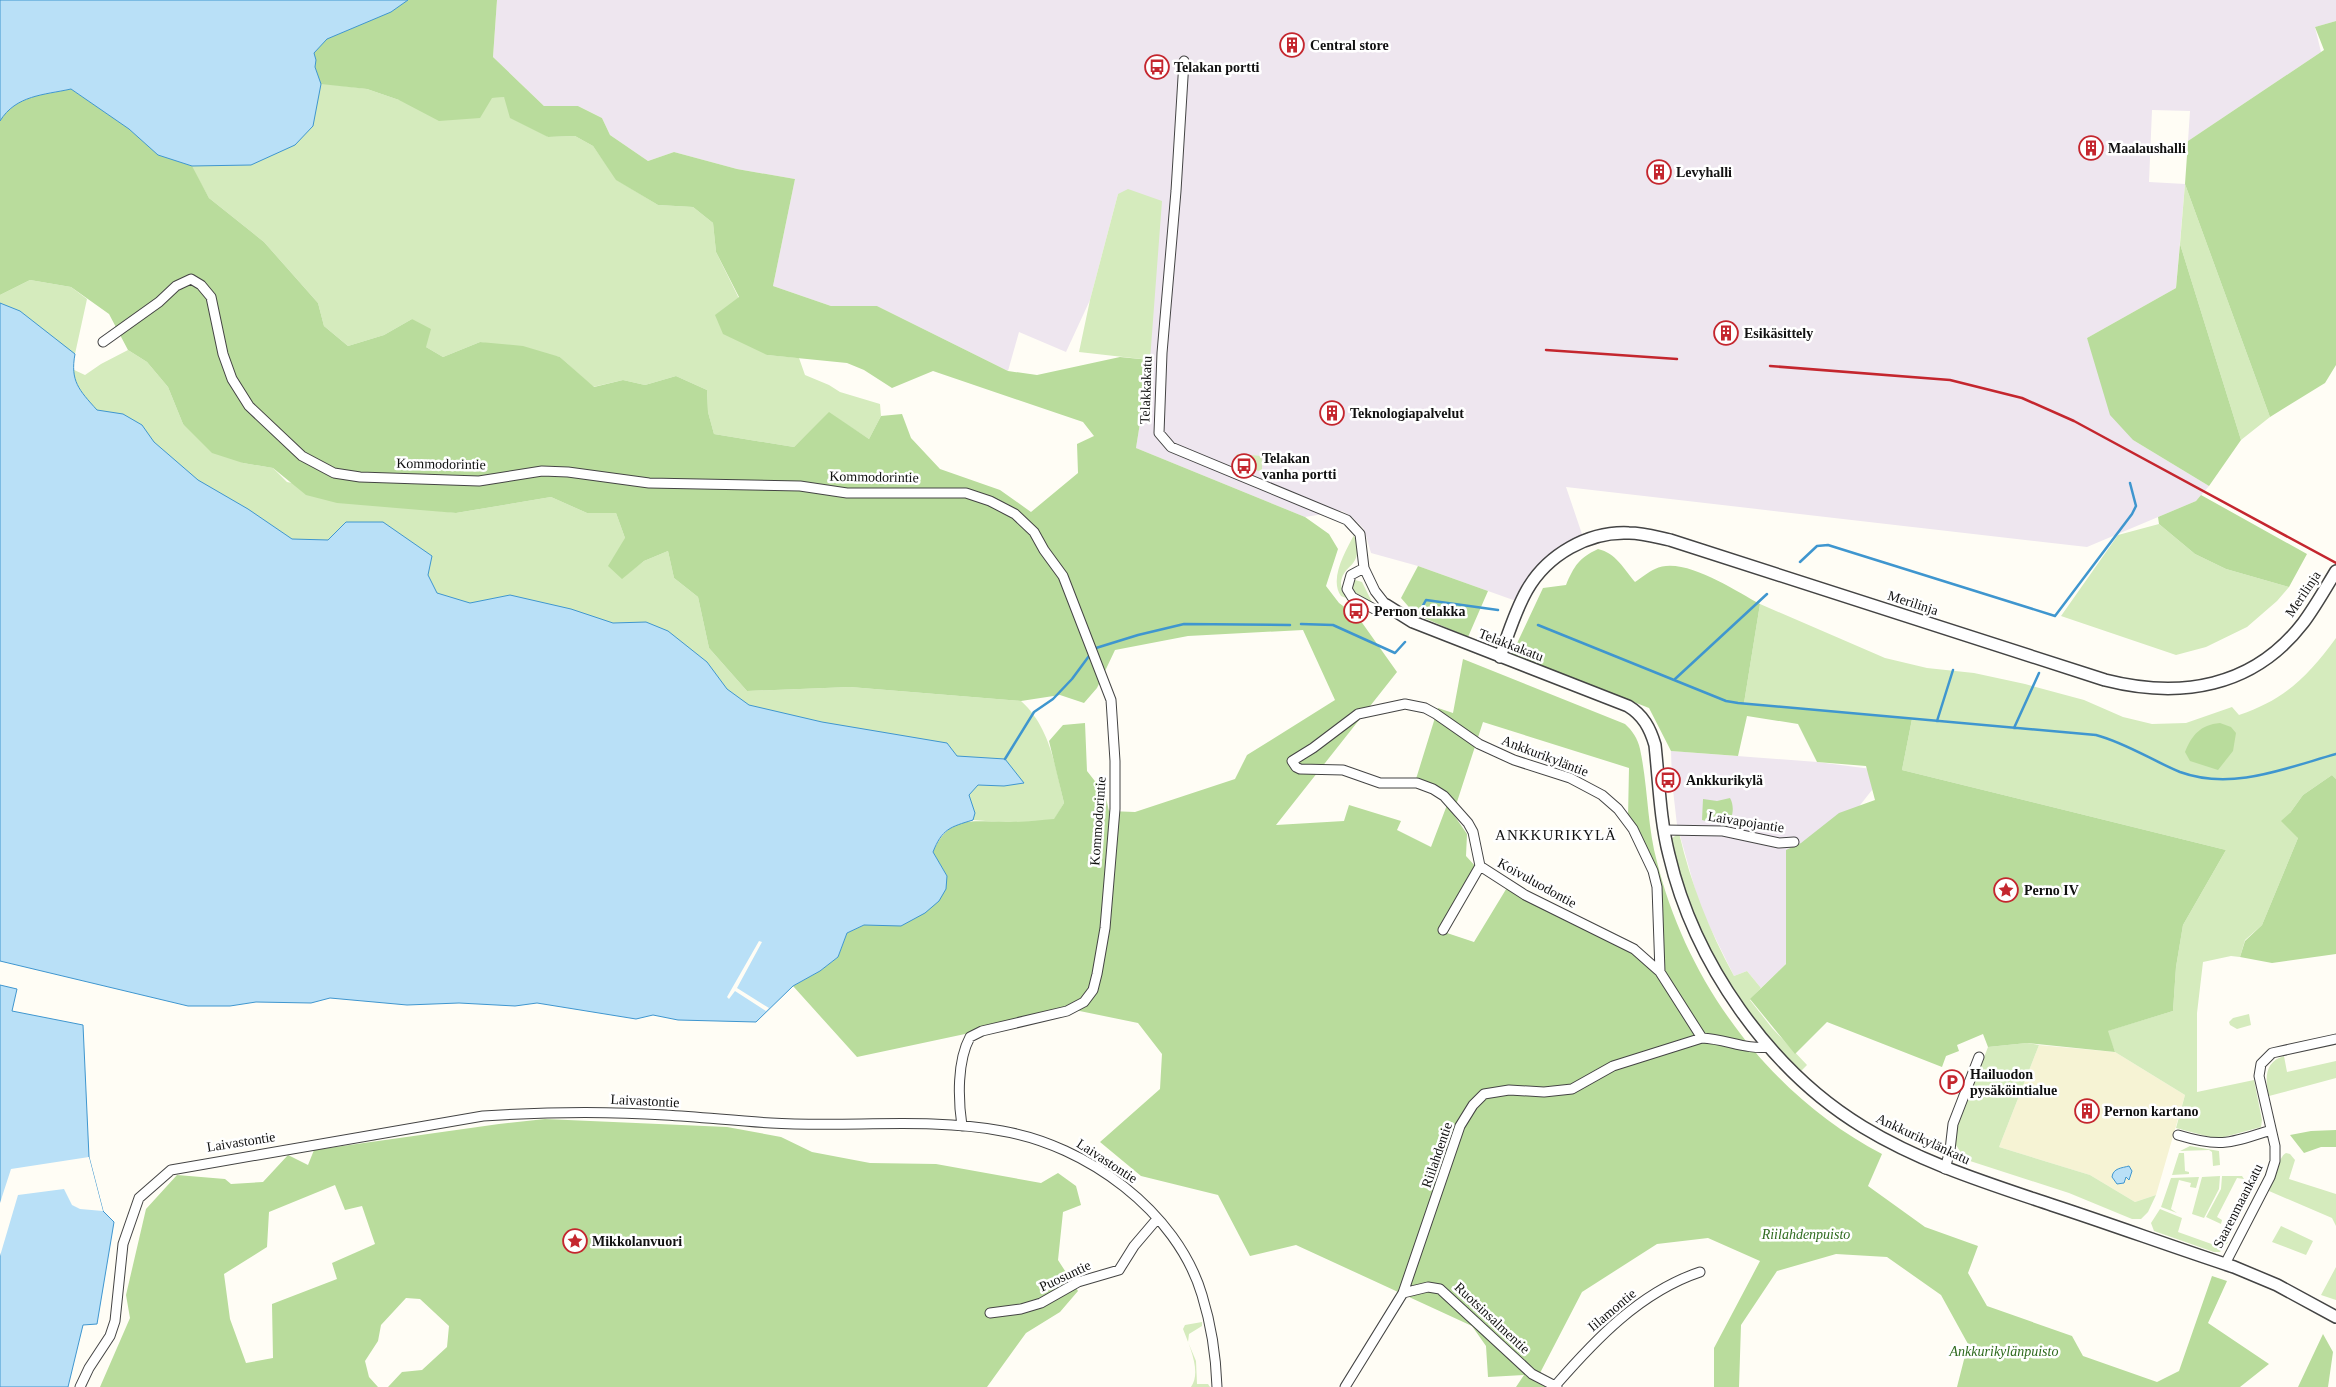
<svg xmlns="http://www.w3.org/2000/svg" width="2336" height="1387" font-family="Georgia,serif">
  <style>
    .industrial { fill: #eee6ef }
    .farmland { fill: #f6f3d4 }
    .green { fill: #d5ebbd }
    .forest { fill: #b9dc9c; fill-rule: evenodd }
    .water { fill: #b9e0f7; stroke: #3f96cf }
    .pier { fill: #fffdf5 }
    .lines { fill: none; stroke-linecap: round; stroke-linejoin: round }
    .stream { stroke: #3f96cf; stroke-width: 2.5 }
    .minor-casing { stroke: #444; stroke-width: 11 }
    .tertiary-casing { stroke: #444; stroke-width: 14 }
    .minor { stroke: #fff; stroke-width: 9 }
    .tertiary { stroke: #fff; stroke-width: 11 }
    .rail { stroke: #c4262e; stroke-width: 2.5 }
    .labels { text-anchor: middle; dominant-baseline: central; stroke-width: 5; stroke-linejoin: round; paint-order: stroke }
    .poi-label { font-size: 14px; font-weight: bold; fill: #111; stroke: #fff; text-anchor: start }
    .street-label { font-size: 14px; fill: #111; stroke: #fff }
    .park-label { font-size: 14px; font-style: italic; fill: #2f6b1f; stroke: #fff }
    .neighbourhood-label { font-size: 15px; letter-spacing: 1px; fill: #111; stroke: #fff }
  </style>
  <rect width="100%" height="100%" fill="#fffdf5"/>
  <path class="industrial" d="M497 0H2336V21L2315 27 2321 52 2188 141 2190 111 2152 110 2149 182 2185 184 2176 288 2087 338 2133 440 2209 486 2196 501 2087 547 1566 487 1582 534 1554 551 1538 567 1516 601 1418 566 1371 553 1364 529 1352 517 1342 511 1305 517 1136 448 1150 360 1118 194 1090 300 1066 352 1019 332 1008 371 877 306H831L773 286 795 179 737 169 674 152 648 161 610 135 602 118 578 106H544L493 57Z
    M1671 751 1817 762 1887 771 1801 880 1786 964 1761 988 1747 971 1734 976 1700 907 1677 825 1672 781Z"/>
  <path class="farmland" d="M2039 1045 2115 1052 2185 1095 2156 1195 2135 1202 2090 1175 1999 1147Z"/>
  <path class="green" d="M408 0 321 83 367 89 399 100 504 97 548 137 575 136 593 146 617 180 658 205 693 207 713 223 716 252 767 355 799 358 805 375 829 385 840 392 880 404 881 416 869 439 829 413 794 447 714 434 708 412 707 390 676 376 645 385 623 380 593 387 560 357 480 342 443 357 426 347 412 319 384 335 348 346 324 326 318 303 264 242 209 198 191 166 0 121 306 35Z
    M2185 184 2270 417 2241 440 2180 244Z
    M1128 189 1162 201 1150 360 1079 352 1090 300 1118 194Z
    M30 280 71 287 87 299 75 354 37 346 0 350V295Z
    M128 350 147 362 168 387 183 424 243 463 273 468 287 482 424 509 456 513 551 497 587 513H616L625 538 622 578 644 561 668 551 674 578 698 597 709 648 747 691 850 687 1021 701C1050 727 1055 766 1064 803L1054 820 1011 823 973 820 956 825 340 573 25 381 72 369 85 375 101 364Z
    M1237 454 1262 456V470L1258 471 1235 461Z
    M2159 524 2195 554 2226 569 2289 587 2277 601 2247 627 2206 647 2176 655 2061 616 2118 535Z
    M1354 535C1365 569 1343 562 1341 583 1341 589 1345 594 1346 598L1341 596C1329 579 1345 552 1354 535Z
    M1355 580 1362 582 1373 604 1351 590 1352 582Z
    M1760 604 1885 658 1927 668 1974 673 2025 684 2084 700 2123 717 2152 724 2186 723 2232 707 2239 715C2285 700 2308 676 2336 638V779L2332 775 2303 795 2290 813 2298 838 2262 925 2245 940 2240 957 2231 956 2203 962 2197 1013V1092L2254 1080 2262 1120 2261 1127 2217 1139 2176 1128 2185 1095 2115 1052 2107 1031 2173 1011 2176 967 2183 925 2226 850 1902 770 1912 719 1744 703Z
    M1679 833C1691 884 1709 930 1734 976L1747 971 1761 988 1750 1000 1772 1028 1807 1065 1800 1072C1748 1022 1709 959 1685 890 1679 873 1673 857 1671 839Z
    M2249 1014 2251 1025 2237 1029 2230 1025 2229 1022 2233 1018Z
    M2027 1043 2039 1045 1999 1147 2090 1175 2135 1202 2156 1195 2148 1212 2141 1219H2132L2069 1193 1970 1161 1963 1156 1956 1145V1130L1988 1047Z
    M2284 1056 2287 1072 2336 1061V1078L2269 1096C2265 1079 2264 1062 2284 1056Z
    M2190 1146 2219 1151 2220 1165 2213 1166 2212 1152 2209 1150 2180 1151Z
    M2179 1153H2184L2185 1171 2189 1172V1174L2172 1175Z
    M2286 1153 2290 1154 2295 1160 2289 1179 2336 1194V1226L2332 1218 2269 1191C2274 1181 2278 1157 2286 1153Z
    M2220 1176 2219 1189 2204 1218 2192 1214 2202 1177Z
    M2222 1176H2242L2244 1179 2237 1178 2217 1217 2222 1220 2221 1224 2206 1217 2221 1189Z
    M2199 1177 2196 1188 2190 1187 2191 1183 2179 1180 2171 1209 2177 1213 2161 1207 2171 1178Z
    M2160 1209 2182 1218 2178 1232 2220 1247 2223 1241 2228 1242 2220 1252H2214L2154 1231 2151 1223Z
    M2281 1226 2313 1241 2306 1255 2272 1242Z
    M2336 1267V1300L2321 1295Z
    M1202 1322V1326L1189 1334 1188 1342 1196 1361 1197 1384H1208L1210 1387H1191C1202 1372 1189 1345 1183 1329L1185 1325Z"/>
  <path class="forest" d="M408 0H497L493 57 544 106H578L602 118 610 135 648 161 674 152 737 169 795 179 773 286 831 306H877L1008 371 1037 375 1120 357 1150 360 1136 448 1305 517 1329 534 1338 549 1326 586 1339 603 1358 617 1397 672 1276 825 1344 821 1349 805 1401 821 1397 830 1431 847 1447 805 1467 834 1466 856 1476 867 1438 930 1474 942 1508 886 1637 955 1655 971 1661 964 1656 876 1628 817 1629 768 1483 722 1456 805 1416 779 1438 708 1453 713 1463 659 1625 724C1632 730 1638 739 1640 749 1648 786 1647 825 1657 862 1687 983 1770 1096 1882 1154L1868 1186 1925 1227 1978 1246 1968 1273 1987 1306 2072 1336 2083 1356 2157 1382 2179 1371 2212 1276 2227 1281 2208 1323 2269 1364 2240 1387H1957L1968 1344 1941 1295 1887 1257 1836 1254 1777 1271 1741 1325 1739 1387H1714V1348L1760 1261 1708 1238 1657 1244 1582 1292 1540 1373 1530 1375 1548 1387H1516L1524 1375 1488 1377 1486 1346 1472 1326 1296 1245 1250 1256 1218 1195 1141 1176 1100 1142 1160 1089 1162 1054 1138 1023 1065 1008 965 1034 857 1057 793 986 820 971 838 957 847 933 864 925H875L947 876 933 852C950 812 976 823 1011 822 1025 822 1040 820 1054 819L1064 803 1049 741 1063 725 1085 723 1087 771 1105 794 1109 811 1135 812 1235 779 1247 755 1335 700 1303 630 1188 636 1115 650 1097 688 1084 703 1060 695 1021 701 850 687 747 691 709 648 698 597 674 578 668 551 644 561 622 579 608 566 625 538 616 513H587L551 497 456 513 337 503 306 495 273 468 243 463 212 453 183 424 168 387 147 362 128 350 109 314 71 287 30 280 0 295V121C16 95 44 95 71 89L129 129 158 155 192 166 209 198 264 242 318 303 324 326 348 346 384 335 412 319 431 329 426 347 443 357 480 342 523 346 560 357 594 387 623 380 645 385 676 376 707 390 708 412 714 434 794 447 829 412 869 439 881 416 902 414 911 438 940 469 1000 490 1031 512 1078 473 1077 444 1094 436 1083 422 933 371 892 388 864 370 847 363 767 355 723 334 715 315 739 297 716 252 713 223 693 207 658 205 616 180 593 146 575 136 548 137 510 118 504 97 492 98 480 118 439 121 399 100 367 89 321 84 315 67 316 60 314 53 327 39 391 12Z
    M2336 21V365L2325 383 2270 417 2185 184 2188 141 2324 50 2315 27Z
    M2180 244 2241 440 2209 486 2133 440 2110 415 2087 338 2176 288Z
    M2201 495 2307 554 2289 587 2226 569 2195 554 2159 524 2158 517 2196 501Z
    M1598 549C1616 553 1624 569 1635 582 1641 578 1648 572 1655 569 1683 555 1735 591 1760 604L1744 703 1912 719 1902 770 2226 850 2183 925 2176 967 2173 1011 2108 1031 2115 1052 2027 1043 1988 1047 1983 1034 1957 1045 1959 1051 1946 1056 1942 1067 1827 1022 1795 1054 1750 999 1786 964V850L1801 843 1839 813 1875 800 1866 766 1817 762 1798 724 1747 716 1738 756 1671 751 1649 708 1512 654 1543 588 1566 585C1574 566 1579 558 1598 549Z
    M1418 566 1488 591 1468 637 1415 614 1401 598Z
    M2220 723 2231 727 2236 733 2233 751 2218 770 2190 761 2185 752C2192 735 2200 725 2220 723Z
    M2332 775 2336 779V954L2272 963 2240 957 2245 941 2262 925 2298 838 2281 821 2290 813 2303 795Z
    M1730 798C1735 807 1733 819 1726 826L1702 820 1703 799 1717 801Z
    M545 1119 727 1127 781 1137 812 1152 870 1163 936 1164 1041 1183 1058 1173 1076 1186 1081 1205 1063 1212 1058 1260 1078 1291 1060 1312 1026 1333 987 1387H388L402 1372 422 1370 447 1347 449 1326 420 1299 406 1298 381 1325 378 1341 365 1361 369 1377 378 1387H100L130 1318 126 1295 146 1209 177 1175 225 1179 231 1184 263 1182 288 1155 308 1165 314 1150 499 1124ZM335 1185 345 1210 362 1206 375 1244 332 1263 337 1279 272 1304 273 1358 246 1363 230 1319 224 1274 267 1247 269 1212Z
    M2336 1130V1147H2321L2304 1153 2290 1135 2311 1131Z
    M2323 1334 2333 1352 2328 1387H2298Z"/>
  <path class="water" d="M0 0H408L391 12 327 39 314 53 316 60 315 67 321 84 313 126 295 145 251 165 192 166 158 155 129 129 71 89C44 95 16 95 0 121Z
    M0 303 20 311 75 354C70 381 79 390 97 410L123 414 142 425 154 442 198 480 248 509 292 539 328 540 346 522H383L432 556 428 575 437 593 470 603 510 595 571 609 613 623 646 622 668 631 707 662 727 689 749 705 822 722 947 743 957 756 1005 759 1024 783 1004 786 978 785 969 795 975 813 973 820C950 827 942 829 933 852L947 876 946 889 939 901 925 913 901 926 864 925 847 933 838 957 820 971 793 986 756 1022 678 1020 653 1015 636 1019 537 1003 515 1006 459 1003 407 1005 330 998 311 1003 256 1002 230 1006H188L0 961Z
    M0 985 17 989 12 1011 83 1025 89 1157 103 1211 114 1222 97 1324 83 1325 68 1387H0Z
    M2129 1166 2132 1171 2129 1180 2126 1177 2124 1183 2117 1184 2112 1177C2113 1168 2122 1168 2129 1166Z"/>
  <path class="pier" d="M759 941 762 942 737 988 769 1008 766 1011 735 991 729 999 727 997Z
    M89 1157 103 1211 80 1209 72 1205 64 1189 18 1195 0 1256V1203L11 1169Z"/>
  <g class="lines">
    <path class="stream" d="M1800 562 1817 546 1828 545 2055 616 2132 514 2136 506 2130 483
      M1421 609 1426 600 1498 610
      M1301 624 1333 625 1395 653 1405 642
      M1538 625 1726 701 1738 703 2096 735C2126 743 2151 760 2180 772 2232 791 2286 768 2336 754
      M1096 648 1138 635 1184 624 1290 625
      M1675 679 1767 594
      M1937 721 1953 670
      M2014 728 2039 673
      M1005 759 1034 712 1053 699 1072 679 1089 656"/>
    <g class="minor-casing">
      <path id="minor" d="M1184 61 1176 191 1162 353 1159 433 1171 447 1347 520 1360 534 1364 568 1375 591 1386 605 1376 610 1352 597 1347 589 1351 575 1364 568
        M103 342 159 302 176 286 191 279 201 285 211 297 223 354 232 379 249 406 302 456 334 473 360 477 479 481 542 471 568 472 649 483 800 486 847 493H966L990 501 1015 514 1034 532 1044 550 1063 576 1111 700 1115 761V809L1105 928 1097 974 1093 990 1084 1002 1067 1011 982 1031 970 1037C957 1061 958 1099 962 1126
        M1664 830 1723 831 1779 843 1794 842
        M1443 930 1480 866
        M1660 972 1634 949 1525 895 1480 866 1473 832 1468 823 1444 796 1433 789 1417 783H1380L1343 770 1300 769 1296 767 1292 761 1313 748 1358 714 1405 704 1425 708 1436 714 1479 744 1514 760 1570 778 1602 795 1618 809 1633 829 1653 871 1657 887 1660 972 1702 1038
        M2178 1135C2221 1148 2230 1143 2271 1130
        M1945 1169 1950 1150 1953 1124 1979 1057
        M2225 1264 2270 1177 2275 1161V1146L2259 1076 2261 1064 2272 1053 2336 1039
        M1403 1293 1428 1287 1440 1289 1532 1374 1557 1387
        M990 1313 1021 1309 1041 1303 1078 1282 1119 1270 1134 1246 1157 1219
        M1555 1386C1595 1340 1640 1292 1700 1272
        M80 1387 89 1368 110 1336 115 1321 123 1244 139 1198 171 1170 483 1116C543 1112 605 1111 665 1115 701 1117 736 1121 771 1123 847 1128 928 1117 1002 1131 1086 1145 1177 1211 1202 1295 1211 1324 1216 1357 1217 1387
        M1345 1387 1403 1293 1460 1126 1473 1105 1484 1094 1509 1090 1544 1092 1572 1089 1613 1066 1702 1038C1726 1039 1746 1050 1770 1047"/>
    </g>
    <g class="tertiary-casing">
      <path id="tertiary" d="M1386 605 1413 622 1628 706C1643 715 1650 728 1655 745 1659 782 1660 820 1669 855 1694 962 1769 1070 1863 1127 1922 1163 1987 1183 2052 1205 2113 1225 2173 1247 2234 1267L2277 1285 2336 1317
        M1500 657C1508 635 1515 611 1527 590 1547 555 1588 531 1629 533 1643 533 1656 537 1670 540L2105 680C2180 699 2253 688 2303 623 2315 607 2325 589 2336 571"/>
    </g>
    <use href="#minor" class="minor"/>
    <use href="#tertiary" class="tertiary"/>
    <path class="rail" d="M1546 350 1677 359
      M1770 366 1950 380 2022 398 2074 421 2336 563"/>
  </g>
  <defs>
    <g id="building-ring" transform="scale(1.25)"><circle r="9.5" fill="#fff" stroke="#c4262e" stroke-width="1.5"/><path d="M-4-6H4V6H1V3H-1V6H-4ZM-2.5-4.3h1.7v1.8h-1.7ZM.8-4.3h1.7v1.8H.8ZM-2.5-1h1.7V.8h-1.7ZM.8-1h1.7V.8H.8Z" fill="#c4262e"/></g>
    <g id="bus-ring" transform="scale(1.25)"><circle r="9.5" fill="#fff" stroke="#c4262e" stroke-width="1.5"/><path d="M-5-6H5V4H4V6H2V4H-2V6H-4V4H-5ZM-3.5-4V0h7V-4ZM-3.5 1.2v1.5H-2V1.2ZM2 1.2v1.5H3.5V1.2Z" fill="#c4262e"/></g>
    <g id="sight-ring" transform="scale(1.25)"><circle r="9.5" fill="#fff" stroke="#c4262e" stroke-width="1.5"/><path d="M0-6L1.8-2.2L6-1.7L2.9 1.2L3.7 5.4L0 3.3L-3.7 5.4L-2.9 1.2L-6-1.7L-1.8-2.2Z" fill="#c4262e"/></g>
    <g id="parking-ring" transform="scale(1.25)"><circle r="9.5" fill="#fff" stroke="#c4262e" stroke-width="1.5"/><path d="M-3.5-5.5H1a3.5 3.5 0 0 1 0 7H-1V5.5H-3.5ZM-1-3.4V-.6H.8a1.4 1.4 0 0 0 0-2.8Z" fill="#c4262e"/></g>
  </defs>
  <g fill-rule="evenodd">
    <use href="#building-ring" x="1292" y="45"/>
    <use href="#bus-ring" x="1157" y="67"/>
    <use href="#building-ring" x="2091" y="148"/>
    <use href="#building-ring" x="1659" y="172"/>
    <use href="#building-ring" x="1726" y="333"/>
    <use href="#building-ring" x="1332" y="413"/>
    <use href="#bus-ring" x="1244" y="466"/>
    <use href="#bus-ring" x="1356" y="611"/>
    <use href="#bus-ring" x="1668" y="780"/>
    <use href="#sight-ring" x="2006" y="890"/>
    <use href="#parking-ring" x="1952" y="1082"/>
    <use href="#building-ring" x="2087" y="1111"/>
    <use href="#sight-ring" x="575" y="1241"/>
  </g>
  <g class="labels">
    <g class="poi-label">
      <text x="1310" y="45">Central store</text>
      <text x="1174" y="67">Telakan portti</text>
      <text x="2108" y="148">Maalaushalli</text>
      <text x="1676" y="172">Levyhalli</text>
      <text x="1744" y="333">Esikäsittely</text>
      <text x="1350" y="413">Teknologiapalvelut</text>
      <text x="1262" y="458">Telakan<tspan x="1262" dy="16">vanha portti</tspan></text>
      <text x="1374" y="611">Pernon telakka</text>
      <text x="1686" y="780">Ankkurikylä</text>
      <text x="2024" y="890">Perno IV</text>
      <text x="1970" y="1074">Hailuodon<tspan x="1970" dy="16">pysäköintialue</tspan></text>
      <text x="2104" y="1111">Pernon kartano</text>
      <text x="592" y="1241">Mikkolanvuori</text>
    </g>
    <g class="street-label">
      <text transform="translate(1146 390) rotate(-88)">Telakkakatu</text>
      <text transform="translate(441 464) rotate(1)">Kommodorintie</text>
      <text transform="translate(874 477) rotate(1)">Kommodorintie</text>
      <text transform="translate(2303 594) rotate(-56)">Merilinja</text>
      <text transform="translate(1913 603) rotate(18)">Merilinja</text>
      <text transform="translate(1511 645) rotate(21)">Telakkakatu</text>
      <text transform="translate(1545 756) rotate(21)">Ankkurikyläntie</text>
      <text transform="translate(1098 821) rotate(-86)">Kommodorintie</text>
      <text transform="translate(1746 822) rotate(9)">Laivapojantie</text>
      <text transform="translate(1537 883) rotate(29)">Koivuluodontie</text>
      <text transform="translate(645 1101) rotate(3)">Laivastontie</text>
      <text transform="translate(1923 1139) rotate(25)">Ankkurikylänkatu</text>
      <text transform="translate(241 1142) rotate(-9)">Laivastontie</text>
      <text transform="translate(1437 1155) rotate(-71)">Riilahdentie</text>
      <text transform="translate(1107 1161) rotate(33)">Laivastontie</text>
      <text transform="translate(2238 1206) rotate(-63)">Saarenmaankatu</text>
      <text transform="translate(1065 1276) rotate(-25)">Puosuntie</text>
      <text transform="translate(1612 1310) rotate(-40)">Iilamontie</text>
      <text transform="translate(1492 1318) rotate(43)">Ruotsinsalmentie</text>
    </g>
    <g class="park-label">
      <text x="1806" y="1234">Riilahdenpuisto</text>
      <text x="2004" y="1351">Ankkurikylänpuisto</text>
    </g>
    <g class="neighbourhood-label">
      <text x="1556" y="835">ANKKURIKYLÄ</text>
    </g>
  </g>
</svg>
